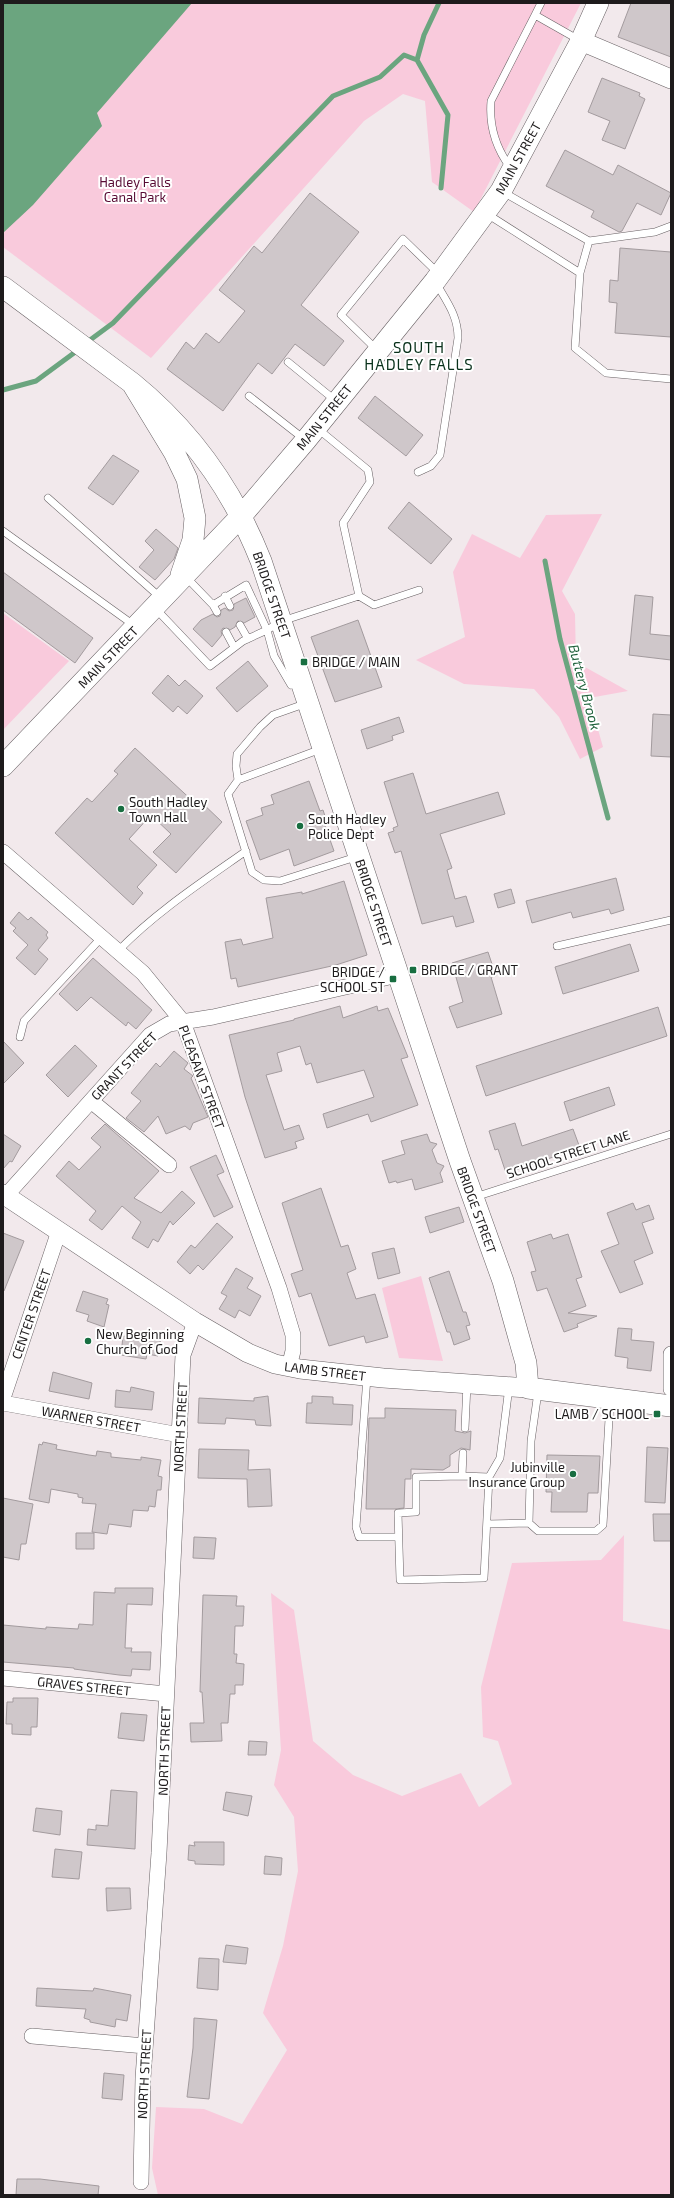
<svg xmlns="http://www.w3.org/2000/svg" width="674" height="2198" font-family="'Exo 2',sans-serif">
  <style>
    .green { fill: #f9cadc }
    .water { fill: #6ba57f }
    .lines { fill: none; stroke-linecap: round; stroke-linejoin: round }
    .stream { stroke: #6ba57f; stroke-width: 5 }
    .building { fill: #cfc7ca; stroke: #a39b9e }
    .service-casing { stroke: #676063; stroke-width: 8 }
    .minor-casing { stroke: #676063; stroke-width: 16 }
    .tertiary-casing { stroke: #676063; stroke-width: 20 }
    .secondary-casing { stroke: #676063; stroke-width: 22 }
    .service { stroke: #fff; stroke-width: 7 }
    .minor { stroke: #fff; stroke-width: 15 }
    .tertiary { stroke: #fff; stroke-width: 19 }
    .secondary { stroke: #fff; stroke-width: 21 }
    .poi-dot { fill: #186e41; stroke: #fff; stroke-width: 1.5 }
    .labels { text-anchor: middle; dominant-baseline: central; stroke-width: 4; stroke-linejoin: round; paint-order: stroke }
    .street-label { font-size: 13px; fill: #1e1b1c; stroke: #fff }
    .park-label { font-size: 13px; fill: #580c35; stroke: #fff }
    .poi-label { font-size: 13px; fill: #1e1b1c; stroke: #fff; text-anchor: start }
    .water-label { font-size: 14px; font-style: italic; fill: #20623c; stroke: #fff }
    .quarter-label { font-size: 15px; letter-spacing: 1px; fill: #09311b; stroke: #fff }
  </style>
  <rect width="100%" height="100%" fill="#f2e9ec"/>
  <path class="green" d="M153 3H581L474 212 432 182 425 101 403 94 364 121 151 358 3 247V134Z
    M602 514 562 591 575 614 576 662 628 691 589 698 603 747 580 759 559 717 534 689 464 684 416 660 465 637 453 572 472 534 520 558 546 515Z
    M3 613 69 661 3 730Z
    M421 1276 443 1361 399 1358 382 1288Z
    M624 1535 623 1621 671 1630V2195H158L152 2168 156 2107 204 2109 242 2124 287 2050 263 2013 283 1946 298 1871 294 1817 274 1785 281 1750 271 1593 294 1610 313 1741 353 1775 402 1796 461 1773 479 1807 512 1784 498 1741 483 1737 481 1687 512 1563 601 1560Z"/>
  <path class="water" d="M3 3H192L97 113 102 126 33 205 3 233Z"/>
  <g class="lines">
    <path class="stream" d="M417 60 424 35 439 3
      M86 343 113 323 333 96 380 77 404 55 417 60 448 115 441 188
      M3 390 36 381 78 350
      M545 561 560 639 608 818"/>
  </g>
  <path class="building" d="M631 3H671V57L618 37Z
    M602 78 640 93 639 96 645 99 625 149 602 140 610 121 588 112Z
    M565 150 613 175 618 165 671 193 661 215 637 203 622 231 619 232 591 217 594 211 546 186Z
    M310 193 359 232 301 305 344 341 324 366 295 344 272 374 258 363 223 411 167 369 186 342 194 349 206 333 219 343 245 311 219 290 254 246 262 253Z
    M620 248 671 252V337L615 333 617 303 609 302 610 280 618 281Z
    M375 396 423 435 406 456 358 418Z
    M113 455 139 471 113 505 88 488Z
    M409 502 452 539 431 564 388 528Z
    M156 529 178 548 174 559 155 580 139 567 154 550 145 541Z
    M3 572 93 638 75 663 3 610Z
    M635 595 653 597 650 634 671 636V660L629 655Z
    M246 598 255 617 244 623 238 621 235 627 230 630 223 628 221 631 222 635 212 647 193 629 201 620 213 614 217 617 220 616 221 610 225 608 229 611 233 610 234 604Z
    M358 620 382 687 335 702 311 637Z
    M248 661 268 686 237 712 216 688Z
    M168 675 179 686 185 680 203 696 187 714 178 706 173 712 152 693Z
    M653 714 671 715V757L651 756Z
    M399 717 404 732 392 736 393 740 367 749 361 730Z
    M135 748 196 804 199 800 222 822 176 873 153 852 171 834 151 815 129 839 157 865 137 887 143 893 133 905 55 833 87 798 92 802 118 774 114 771Z
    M413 773 426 814 498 792 505 814 440 834 452 868 447 870 455 899 466 896 474 922 456 927 453 916 422 924 401 851 395 853 388 833 394 831 393 828 398 826 384 782Z
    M309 781 320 811 323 810 327 822 324 823 334 851 294 866 289 849 260 860 246 821 263 815 261 808 274 804 271 795Z
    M616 878 624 910 611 914 609 909 573 918 571 912 532 923 526 901Z
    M344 881 367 955 336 965 238 987 236 978 231 979 225 942 241 939 243 945 273 938 266 898 302 892V894Z
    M511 889 515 903 498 908 494 894Z
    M19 912 28 920 31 917 48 932 46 935 48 938 38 950 48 959 35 975 16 958 28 945 13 931 16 928 10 923Z
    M630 944 639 971 563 994 555 967Z
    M488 952 496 976 491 977 502 1014 457 1028 449 1007 463 1002 452 963Z
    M93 958 152 1010 136 1029 128 1022 126 1026 91 997 77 1011 59 994Z
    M340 1006 343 1018 377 1006 378 1011 388 1008 408 1057 401 1059 418 1105 371 1122 368 1114 327 1128 323 1114 374 1097 364 1070 317 1083 311 1063 306 1065 300 1046 277 1053 282 1071 266 1075 284 1130 299 1125 304 1139 295 1142 297 1148 265 1158 245 1097 229 1035 294 1020V1019Z
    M658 1007 667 1036 486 1096 476 1066Z
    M3 1041 24 1063 3 1084Z
    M75 1045 97 1066 68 1097 46 1075Z
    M174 1051 188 1063 184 1069 193 1076 191 1078 208 1117 193 1123 190 1130 185 1126 166 1134 158 1116 144 1132 126 1118 141 1101 131 1093 156 1063 160 1067Z
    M609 1087 615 1105 570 1121 564 1102Z
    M515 1123 522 1146 573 1129 580 1148 506 1173 498 1149 495 1150 489 1131Z
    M105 1124 159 1171 134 1198 161 1213 182 1191 195 1203 173 1225 170 1221 158 1242 153 1239 148 1248 132 1238 141 1222 122 1206 102 1230 89 1220 96 1211 56 1176 69 1161 79 1170 101 1147 91 1138Z
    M3 1134 21 1146 12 1162 10 1161 3 1169Z
    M427 1134 430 1142 437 1144 432 1150 437 1163 444 1166 440 1173 443 1182 415 1190 412 1179 397 1183 396 1181 389 1183 382 1161 405 1154 401 1141Z
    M216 1155 224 1172 217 1175 233 1207 214 1217 190 1167Z
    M321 1188 341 1247 348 1245 356 1269 347 1273 356 1299 375 1294 388 1337 366 1343 364 1336 329 1346 311 1293 299 1297 291 1274 303 1270 282 1203Z
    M633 1203 636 1210 649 1205 654 1219 642 1223 653 1253 634 1261 643 1284 620 1293 601 1251 619 1244 607 1213Z
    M459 1207 464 1222 430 1233 425 1217Z
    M217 1223 233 1237 203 1270 198 1265 190 1274 177 1262 191 1245 195 1248Z
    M3 1233 24 1241 4 1291H3Z
    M551 1234 553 1239 568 1234 582 1277 576 1279 586 1306 568 1313 597 1316 577 1324 578 1327 564 1332 547 1288 537 1291 531 1272 536 1271 527 1242Z
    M394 1248 400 1273 378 1279 372 1253Z
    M236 1268 253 1278 247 1288 261 1296 250 1316 239 1310 235 1318 219 1309 227 1296 221 1293Z
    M449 1271 463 1312H466L470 1325 466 1326 470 1339 454 1345 450 1332H447L429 1278Z
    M83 1291 108 1299 106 1304 109 1305 104 1327 87 1321 89 1315 76 1311Z
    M618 1328 632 1329 631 1340 654 1342 651 1371 627 1368 628 1358 615 1356Z
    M138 1333 161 1336 158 1356 147 1354 146 1359 121 1355 123 1336 137 1338Z
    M53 1372 92 1383 89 1399 49 1391Z
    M131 1387 154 1392 152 1410 115 1407 116 1390 130 1392Z
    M268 1396 271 1426 256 1425 255 1420 226 1418 225 1424 198 1423 199 1398 254 1401V1398Z
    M312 1396 333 1397V1404L353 1405 352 1425 306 1423 307 1403H312Z
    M385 1408 456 1410 455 1431 465 1433 471 1431 470 1450 461 1448 450 1455V1466L443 1470 411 1469V1479H405L404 1508 395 1509H366L369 1418H385Z
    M43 1442 57 1445 56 1449 89 1455 96 1456 97 1451 111 1453V1457L141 1460V1457L161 1460 158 1476 162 1477 161 1490H157L155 1507 149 1506 148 1511 133 1510 131 1527 109 1524 107 1534 92 1532 96 1504 82 1503 83 1498 78 1497V1494L51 1489 49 1503 29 1499 39 1444 42 1445Z
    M647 1447 668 1448 665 1503 645 1502Z
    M199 1449 249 1450 248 1470 270 1469 272 1506 248 1507 247 1479 198 1478Z
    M547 1455 600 1456 598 1493H588L587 1512H551L552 1492H546Z
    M3 1498 33 1504 26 1544H21L19 1560 3 1557Z
    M653 1514H671V1541H654Z
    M76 1533H94V1549H76Z
    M194 1537 216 1538 214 1559 193 1558Z
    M115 1588H153L152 1605 127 1604 125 1648H132L131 1652H151L150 1670 132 1669 131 1676 119 1675 74 1669V1668L3 1662V1625L46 1629V1627L78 1629 79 1624 93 1625 94 1592 115 1593Z
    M203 1595 237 1596 236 1606H244L243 1626H235L234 1654H237L236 1663 244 1664 243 1685H235V1694H230L228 1723H221L222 1741 191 1742 190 1723H204L202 1692H200Z
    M13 1698H38L37 1727H31V1735L12 1734V1724H6L7 1702H13Z
    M121 1713 147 1715 144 1741 118 1738Z
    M249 1741 267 1742 266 1755H248Z
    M111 1790 137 1792 135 1849 87 1845 88 1829 96 1830V1825L108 1826Z
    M226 1792 252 1796 248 1816 223 1810Z
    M36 1808 62 1811 60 1835 33 1831Z
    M194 1842H224V1865L195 1864V1861L188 1860 189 1845 195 1846Z
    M55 1849 82 1852 79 1879 52 1877Z
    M265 1856 282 1858 281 1875 264 1874Z
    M106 1888H130L131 1909 107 1911Z
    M226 1945 248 1948 246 1964 223 1962Z
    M199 1958 219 1959 218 1990 197 1988Z
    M37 1988 93 1991 94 1988 131 1995 127 2021 116 2019 115 2027 90 2022V2020L84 2018 86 2009 36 2006Z
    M194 2018 217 2020 209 2099 187 2097 193 2048Z
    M104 2073 124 2075 122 2100 102 2098Z
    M17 2179H40L99 2186 98 2195H16Z"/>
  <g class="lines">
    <g class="service-casing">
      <path id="service" d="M541 3 535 15 579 40
        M510 167C496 148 489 125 491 101L535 15
        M503 192 589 241 580 273
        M487 214 580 273 575 348 606 373 671 379
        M589 241 655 232 671 226
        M377 350 341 315 403 239 438 273
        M288 362 336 401
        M249 396 304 439
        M318 429 368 470 370 482 343 523 359 596
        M418 472 431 466 440 455 458 338C458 316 447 302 436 283
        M48 498 161 598
        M3 531 135 626
        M185 576 213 605
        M225 596 230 606
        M155 608 210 666 243 641 267 630 246 585 213 605 217 612
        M240 625 248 639
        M226 632 234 647
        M299 681 291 685 274 656 267 630 282 621 359 596 374 605 419 590
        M307 703 273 715 260 727 237 754 236 766 238 780 321 749
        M238 780 228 794 252 872 264 880 280 881 356 857
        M557 946 671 920
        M118 951C156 912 202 882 246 851
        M20 1037 24 1021 102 937
        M475 1197 671 1134
        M367 1377 356 1527 359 1537H398
        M538 1392 531 1441 529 1523 538 1531H596L603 1525 610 1401
        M465 1428 467 1384
        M463 1453 462 1476 416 1477V1512L398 1513 400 1580 484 1578 489 1477 500 1458 509 1387
        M462 1476 489 1477
        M487 1524 529 1523"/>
    </g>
    <g class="minor-casing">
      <path id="minor" d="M3 852 143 973 183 1022 279 1288 293 1335V1351L289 1367
        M91 1101 169 1165
        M3 1199 150 1035 169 1024 213 1017 398 975
        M671 1354V1389
        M3 1398 59 1231
        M3 1403 180 1435
        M3 1678 166 1694
        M32 2036 145 2046
        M141 2182 143 2078 159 1853 183 1355 195 1322"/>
    </g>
    <g class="tertiary-casing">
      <path id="tertiary" d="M581 41 671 79
        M3 1194 195 1322 248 1353 275 1364 300 1369 383 1378 528 1388"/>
    </g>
    <g class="secondary-casing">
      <path id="secondary" d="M3 287 132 383 174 452 187 479 195 518 193 540 181 575
        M132 383C191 431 233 490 261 561L460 1161 503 1281 526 1363 528 1388 671 1406
        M3 766 242 515 306 440 435 281 501 191 581 41 598 3"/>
    </g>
    <use href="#service" class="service"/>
    <use href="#minor" class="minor"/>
    <use href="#tertiary" class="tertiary"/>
    <use href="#secondary" class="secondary"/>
  </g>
  <g class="poi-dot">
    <rect x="300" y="658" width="8" height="8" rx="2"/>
    <circle cx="121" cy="809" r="4"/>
    <circle cx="300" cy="826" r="4"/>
    <rect x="409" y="966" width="8" height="8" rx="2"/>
    <rect x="389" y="975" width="8" height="8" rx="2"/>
    <circle cx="88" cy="1341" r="4"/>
    <rect x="653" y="1410" width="8" height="8" rx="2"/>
    <circle cx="573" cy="1474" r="4"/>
  </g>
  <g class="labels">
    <g class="street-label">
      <text transform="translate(518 158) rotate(-61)">MAIN STREET</text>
      <text transform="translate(324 417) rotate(-51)">MAIN STREET</text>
      <text transform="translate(272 595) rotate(71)">BRIDGE STREET</text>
      <text transform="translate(108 657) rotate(-46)">MAIN STREET</text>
      <text transform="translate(374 903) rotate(72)">BRIDGE STREET</text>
      <text transform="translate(124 1066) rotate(-46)">GRANT STREET</text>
      <text transform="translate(202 1077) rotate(70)">PLEASANT STREET</text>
      <text transform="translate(568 1154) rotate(-18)">SCHOOL STREET LANE</text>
      <text transform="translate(477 1210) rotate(70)">BRIDGE STREET</text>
      <text transform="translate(31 1314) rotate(-71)">CENTER STREET</text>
      <text transform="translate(325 1371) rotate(7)">LAMB STREET</text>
      <text transform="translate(91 1419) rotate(10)">WARNER STREET</text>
      <text transform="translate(180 1427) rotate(-87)">NORTH STREET</text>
      <text transform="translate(84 1686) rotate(6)">GRAVES STREET</text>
      <text transform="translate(164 1751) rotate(-88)">NORTH STREET</text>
      <text transform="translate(144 2074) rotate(-87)">NORTH STREET</text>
    </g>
    <g class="park-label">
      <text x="135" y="182">Hadley Falls<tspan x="135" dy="15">Canal Park</tspan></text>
    </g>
    <g class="poi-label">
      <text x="312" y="662">BRIDGE / MAIN</text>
      <text x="129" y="802">South Hadley<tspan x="129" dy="15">Town Hall</tspan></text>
      <text x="308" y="819">South Hadley<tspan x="308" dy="15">Police Dept</tspan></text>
      <text x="421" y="970">BRIDGE / GRANT</text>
      <text x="385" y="972" text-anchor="end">BRIDGE /<tspan x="385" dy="15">SCHOOL ST</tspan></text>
      <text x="96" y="1334">New Beginning<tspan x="96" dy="15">Church of God</tspan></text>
      <text x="649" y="1414" text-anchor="end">LAMB / SCHOOL</text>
      <text x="565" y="1467" text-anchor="end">Jubinville<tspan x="565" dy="15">Insurance Group</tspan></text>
    </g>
    <g class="water-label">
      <text transform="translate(585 687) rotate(75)">Buttery Brook</text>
    </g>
    <g class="quarter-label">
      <text x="419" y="347">SOUTH<tspan x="419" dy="17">HADLEY FALLS</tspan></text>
    </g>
  </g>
  <rect width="674" height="2198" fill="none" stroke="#1e1b1c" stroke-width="8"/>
</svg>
